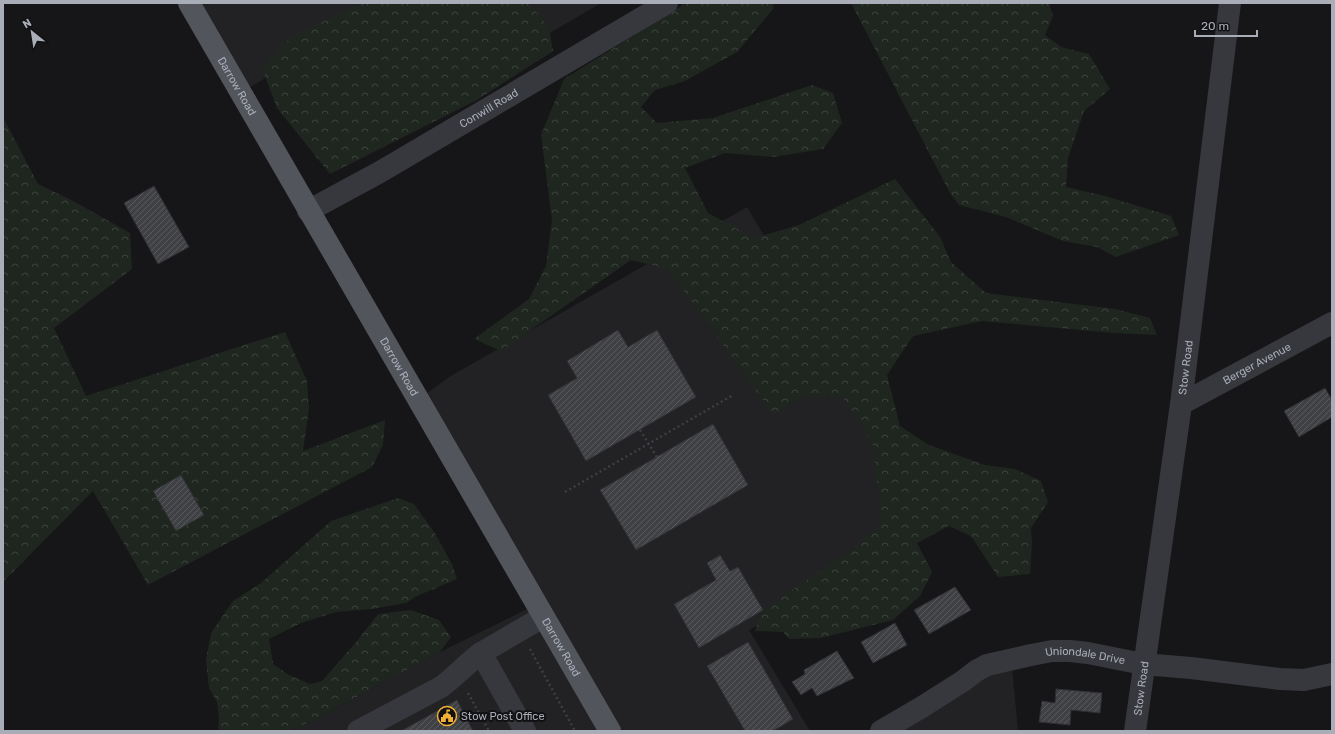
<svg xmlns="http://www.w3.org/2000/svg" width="1335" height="734" font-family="Rubik,sans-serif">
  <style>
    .built { fill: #222225 }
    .forest { fill: url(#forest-crowns) }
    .building { fill: url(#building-hatch); stroke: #303034 }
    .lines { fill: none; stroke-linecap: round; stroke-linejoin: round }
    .path { stroke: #3d3f44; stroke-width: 2.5; stroke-dasharray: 2 3; stroke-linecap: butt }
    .minor { stroke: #37383d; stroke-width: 22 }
    .major { stroke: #53555c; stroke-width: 22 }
    .labels { text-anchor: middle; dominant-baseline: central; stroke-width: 4; stroke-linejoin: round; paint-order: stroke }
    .street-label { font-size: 11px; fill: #a8adb8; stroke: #111113 }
    .poi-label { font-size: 11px; fill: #a8adb8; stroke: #111113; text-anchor: start }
  </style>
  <defs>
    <pattern id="forest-crowns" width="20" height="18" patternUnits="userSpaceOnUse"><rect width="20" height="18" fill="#1e261f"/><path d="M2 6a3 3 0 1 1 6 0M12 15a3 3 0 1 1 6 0" fill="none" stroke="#3c433d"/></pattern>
    <pattern id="building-hatch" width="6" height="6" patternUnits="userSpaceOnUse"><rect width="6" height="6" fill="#404145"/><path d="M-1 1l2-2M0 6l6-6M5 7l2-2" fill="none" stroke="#595a5e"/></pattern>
  </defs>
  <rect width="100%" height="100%" fill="#161618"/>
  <path class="built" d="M188 3H394L240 93Z
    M483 3H601L514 54Z
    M747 207 936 525 749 630 810 731H610L418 400 449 377Z
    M529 608 603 731H290L316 719 440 652Z
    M1012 667 1018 731H890L989 670Z"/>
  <path class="forest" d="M363 3H529L549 28 553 51 477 100 330 174 277 108 262 68 292 36Z
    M686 3H774L773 9 737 52 685 81 655 90 641 107 657 123 713 118 812 85 833 93 842 123 823 149 773 157 725 153 685 168 708 213 754 238 799 225 895 179 940 237 951 262 986 293 1115 309 1150 318 1157 335 1113 333 982 321 913 336 887 375 900 426 929 445 985 465 1015 469 1041 481 1048 502 1031 528 1032 543 1030 574 998 577 971 536 949 526 917 543 932 572 920 596 893 620 821 638 789 639 783 632 755 631 763 610 849 551 882 524 873 445 843 397 805 396 773 414 668 269 631 260 501 351 474 339 529 299 546 266 552 220 541 135 564 79Z
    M851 3H1049L1053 16 1045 35 1061 47 1089 54 1110 89 1084 111 1068 158 1066 187 1105 196 1171 216 1179 235 1116 257 1097 247 1063 241 1006 217 959 205 950 193Z
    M3 117 38 184 75 202 130 233 132 269 54 328 86 396 285 332 307 381 309 409 303 451 385 420 383 445 372 467 148 585 93 491 3 582Z
    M398 498 414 504 434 532 452 564 457 579 417 596 406 603 372 609 336 612 301 623 269 639 273 664 289 675 310 684 322 681 357 641 378 614 411 610 439 620 451 637 440 652 316 719 290 731H218L219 718 217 702 209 688 206 660 211 633 233 601 261 583 331 521Z"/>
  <path class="building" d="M154 186 189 247 158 264 124 203Z
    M618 330 628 347 657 330 696 397 586 461 548 395 577 378 567 361Z
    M1325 388 1332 400V417L1299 437 1284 411Z
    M713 424 748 485 636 550 600 490Z
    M181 475 204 515 176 531 153 491Z
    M720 555 730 571 738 567 763 610 699 648 674 604 716 580 707 563Z
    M955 587 971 610 929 634 914 610Z
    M895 623 907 645 873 663 861 642Z
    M748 642 793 719 773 731H745L707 666Z
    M837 651 854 678 817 696 812 688 801 695 792 682 805 674 804 670Z
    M1056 689 1102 693 1100 713 1071 710 1070 725 1039 722 1042 701 1055 703Z
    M457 700 473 731H401Z"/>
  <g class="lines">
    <path class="path" d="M640 430 657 457
      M565 492 733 395
      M530 649 575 731
      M468 693 489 731"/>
    <g class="minor">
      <path id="s1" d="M308 211 380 172 667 3"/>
      <path id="s2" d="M1181 404 1332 323"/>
      <path d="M358 731 441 687C455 677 467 663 481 653"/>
      <path d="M525 731 481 653 543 617"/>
      <path id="s3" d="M881 731 922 707 963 681 976 671 987 665 1031 655 1052 651H1070L1088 653 1143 664 1191 668 1280 679 1304 680 1332 674"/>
      <path id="s4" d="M1135 731 1181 404 1230 3"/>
    </g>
    <path class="major" id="s5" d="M189 3 610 731"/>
  </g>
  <defs>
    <g id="civic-ring" transform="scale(1)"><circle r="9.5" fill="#111113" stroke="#f2b134" stroke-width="1.5"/><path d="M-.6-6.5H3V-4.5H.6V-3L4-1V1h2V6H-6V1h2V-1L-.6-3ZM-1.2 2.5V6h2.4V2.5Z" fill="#f2b134"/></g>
  </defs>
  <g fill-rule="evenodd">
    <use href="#civic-ring" x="447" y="716"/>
  </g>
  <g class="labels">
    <g class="street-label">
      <text stroke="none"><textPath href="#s5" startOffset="96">Darrow Road</textPath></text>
      <text stroke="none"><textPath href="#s1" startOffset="208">Conwill Road</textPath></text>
      <text stroke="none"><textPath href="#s2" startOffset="86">Berger Avenue</textPath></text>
      <text stroke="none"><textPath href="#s5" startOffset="420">Darrow Road</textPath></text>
      <text stroke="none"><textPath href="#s4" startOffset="367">Stow Road</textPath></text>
      <text stroke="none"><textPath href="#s5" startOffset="744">Darrow Road</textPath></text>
      <text stroke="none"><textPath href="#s3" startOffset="225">Uniondale Drive</textPath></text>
      <text stroke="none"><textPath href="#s4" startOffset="43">Stow Road</textPath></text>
    </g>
    <g class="poi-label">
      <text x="461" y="716">Stow Post Office</text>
    </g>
  </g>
  <rect width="1335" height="734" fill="none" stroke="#a8adb8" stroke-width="8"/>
  <g transform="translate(32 32) rotate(330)" stroke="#111113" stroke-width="3" paint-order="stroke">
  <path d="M0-3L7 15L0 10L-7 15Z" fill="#a8adb8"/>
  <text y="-6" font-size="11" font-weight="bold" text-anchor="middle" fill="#a8adb8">N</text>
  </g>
  <path d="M1195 30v6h62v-6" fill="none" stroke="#a8adb8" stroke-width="2"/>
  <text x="1201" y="30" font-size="12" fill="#a8adb8" stroke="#111113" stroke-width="3" paint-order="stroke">20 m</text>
</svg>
